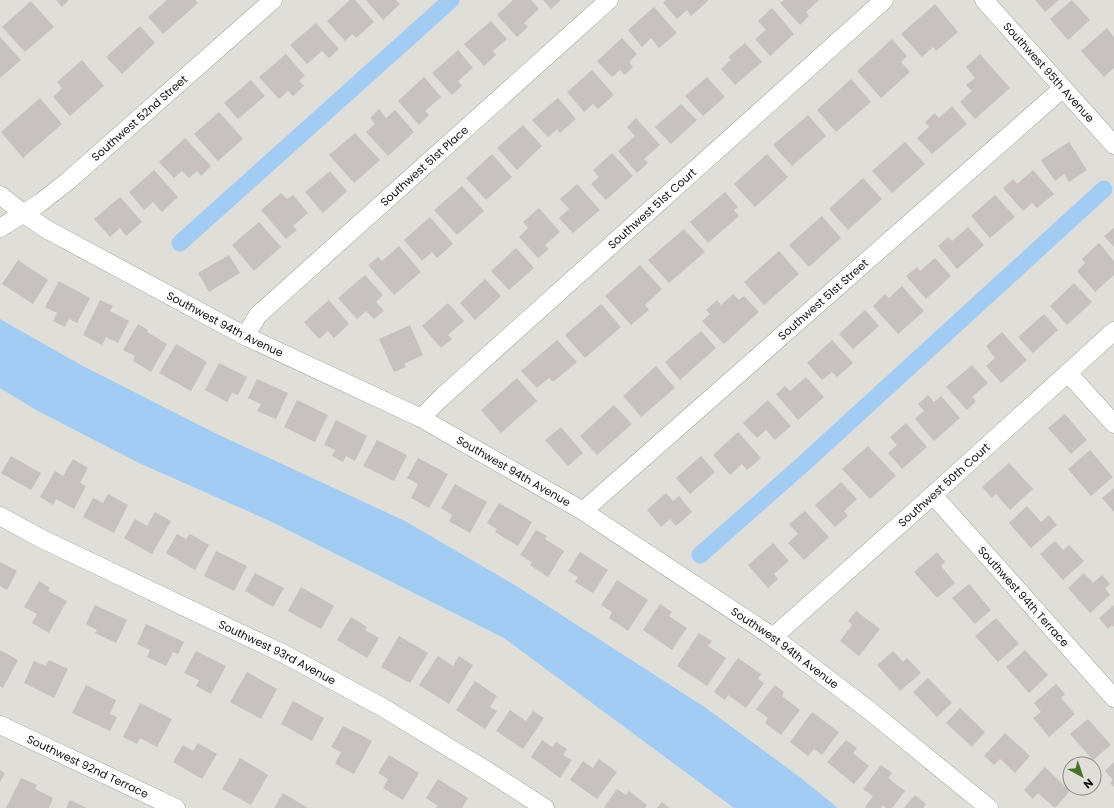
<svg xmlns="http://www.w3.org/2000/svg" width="1114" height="808" font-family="Poppins,sans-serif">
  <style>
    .water { fill: #a3ccf5 }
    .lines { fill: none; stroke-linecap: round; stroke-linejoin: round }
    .canal { stroke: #a3ccf5; stroke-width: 17 }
    .building { fill: #c7c1bf }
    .minor-casing { stroke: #a19f9b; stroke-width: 19 }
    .minor { stroke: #fff; stroke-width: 18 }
    .labels { text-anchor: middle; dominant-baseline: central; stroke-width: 3; stroke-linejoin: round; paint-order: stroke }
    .street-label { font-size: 11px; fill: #0f0f0d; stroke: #e0ded9 }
  </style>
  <rect width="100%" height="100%" fill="#e0ded9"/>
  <path class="water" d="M0 319 81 365 217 434 405 521 518 587 706 708 801 778 838 808H734L504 638 270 521 139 463 36 410 0 388Z"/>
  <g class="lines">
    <path class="canal" d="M180 243 451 0
      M700 555 801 466 1104 189"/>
  </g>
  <path class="building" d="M56 0H69L62 7Z
    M167 0H195L198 3 163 34 148 17Z
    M350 0H355L374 22 356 38 352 34 345 41 327 21Z
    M366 0H396L400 4 383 20Z
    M513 0H531L539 9 524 23 528 27 517 37 497 15Z
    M543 0H561L551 9Z
    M666 0H707L708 1 691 16 687 10 677 19 663 3Z
    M784 0H819L806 12 809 16 800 25 780 3Z
    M1035 0H1059L1045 12Z
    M1072 0 1090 20 1068 40 1050 19Z
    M31 1 54 27 25 52 2 27Z
    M935 4 958 32 936 51 933 47 922 57 901 34Z
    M654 7 677 33 659 48 651 38 642 47 628 30Z
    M772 8 794 34 770 56 755 39 766 30 758 21Z
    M491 21 507 39 493 51 496 55 484 66 464 44Z
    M316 23 339 49 329 58 322 51 307 64 290 45Z
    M140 26 155 43 122 74 106 57Z
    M1107 28 1114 37V68L1104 77 1081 51Z
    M0 37 21 60 0 78Z
    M622 38 637 54 629 62 633 67 625 75 620 70 612 77 597 61Z
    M892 39 907 56 901 62 910 72 881 98 857 71Z
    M745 43 762 62 735 85 721 69 731 60 728 57Z
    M458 50 473 68 458 81 462 86 452 95 432 73Z
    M286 54 305 76 299 81 304 86 293 96 288 91 279 99 259 77Z
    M980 54 1010 88 975 119 960 102 972 91 966 85 975 78 966 67Z
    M82 60 104 86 70 116 53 97 62 88 57 82Z
    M592 70 614 95 598 109 593 104 584 112 567 92Z
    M424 77 441 97 425 111 429 115 419 125 398 101Z
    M707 77 725 97 703 116 685 96Z
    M851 79 871 102 836 132 817 110Z
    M251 80 265 96 238 119 224 103Z
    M40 98 62 124 23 158 1 132Z
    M558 98 576 119 560 133 557 129 548 137 532 120Z
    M681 104 697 120 671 144 655 127Z
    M952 106 967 124 932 154 917 138 929 127 925 122 935 113 939 118Z
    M379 109 386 118 395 110 414 132 388 156 366 132 375 124 370 118Z
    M219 112 243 139 218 161 194 134Z
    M808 115 826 136 792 166 773 145Z
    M636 118 660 145 644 159 648 163 637 173 618 151 635 136 627 127Z
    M523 125 542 146 517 170 497 148Z
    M355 133 380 160 354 183 329 155Z
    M185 138 211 166 201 176 197 171 189 178 182 171 174 178 159 162Z
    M905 142 925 164 892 193 872 171Z
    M1069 142 1087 170 1069 182 1064 174 1055 181 1041 160Z
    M612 153 633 176 606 200 591 184 599 177 593 170Z
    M492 154 512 177 486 200 466 178Z
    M767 154 788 177 755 207 734 184Z
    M154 170 178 197 162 212 153 202 144 210 129 192Z
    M1033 170 1054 194 1037 208 1032 203 1023 211 1003 188 1013 179 1017 184Z
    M330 171 347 191 323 213 305 192Z
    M863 178 882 199 848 230 829 209Z
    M577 184 600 210 573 233 559 218 569 209 560 199Z
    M462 186 484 211 457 235 434 210Z
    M725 192 738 207 734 210 739 216 708 243 690 222Z
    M281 193 287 199 293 195 308 213 293 226 297 230 286 239 261 210Z
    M995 195 1015 217 990 238 971 216Z
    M120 197 142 222 126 236 120 228 110 237 94 219Z
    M539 208 560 232 545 245 549 249 538 258 519 237 528 228 523 222Z
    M822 216 841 238 809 267 789 245Z
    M430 217 453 244 437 258 432 252 422 261 404 240Z
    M259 222 281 247 254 271 232 245Z
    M968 227 984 245 957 269 938 246 948 237 952 241Z
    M1114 228V247L1104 236Z
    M684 229 705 252 669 283 648 260Z
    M1099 243 1114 261V275L1095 292 1077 271 1085 263 1082 259Z
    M399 246 421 272 394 295 368 265 378 257 382 261Z
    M516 248 534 268 509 290 491 271Z
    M779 251 799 274 764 305 744 282Z
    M229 255 240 273 209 292 198 273Z
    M935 258 951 276 926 299 906 276 917 267 920 271Z
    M18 260 48 280 33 304 2 284Z
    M640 265 662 289 645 305 649 310 631 325 605 296Z
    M365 275 383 295 376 302 384 311 374 319 366 311 357 319 338 298Z
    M485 279 501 296 475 320 460 303Z
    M59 281 90 298 77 323 69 319 65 327 53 321 57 313 45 307Z
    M1074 283 1092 302 1067 325 1050 306Z
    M902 286 924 311 898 334 873 306 885 294 889 298Z
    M733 294 739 300 744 296 759 312 724 344 702 321 710 314 706 310 717 300 721 305Z
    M100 300 113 306 110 311 129 321 118 343 106 337 102 345 83 335Z
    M329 300 349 324 334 338 328 331 319 339 304 322Z
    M448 303 464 321 448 335 452 339 441 348 422 326Z
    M601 304 621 327 585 358 565 335Z
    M865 310 879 326 853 349 839 334Z
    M1044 314 1058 330 1033 353 1018 337Z
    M138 324 148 330 147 332 167 344 151 372 133 361 135 356 123 350Z
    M410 325 423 355 404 364 406 367 394 372 379 339Z
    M701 331 716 348 680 380 665 362Z
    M1002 332 1027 360 1001 383 986 366 995 358 986 346Z
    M557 340 577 362 553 382 549 378 537 388 521 371Z
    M832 340 853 363 837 377 832 372 822 380 807 363Z
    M176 344 207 362 191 391 159 373Z
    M219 363 247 377 238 395 232 393 227 402 205 390Z
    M972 365 988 383 972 397 976 401 967 410 946 387Z
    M656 366 675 388 641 417 623 396Z
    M806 377 824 397 798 420 776 394 785 386 790 391Z
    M517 378 537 401 501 433 481 410Z
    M257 379 288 393 276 419 257 411 261 404 248 398Z
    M928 395 934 402 941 396 960 418 934 441 915 419 924 411 918 404Z
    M297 400 328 415 315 442 284 427Z
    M768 400 791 426 775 440 766 430 757 438 743 423Z
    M614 405 632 424 597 455 580 436Z
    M1065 414 1087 440 1071 454 1048 428Z
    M336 420 367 436 355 461 346 456 343 462 332 456 335 450 324 445Z
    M906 423 927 447 902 469 888 453 897 445 890 437Z
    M561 427 583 453 568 466 545 440Z
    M738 432 761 458 747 470 742 464 730 475 713 455Z
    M377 440 407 455 394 481 363 466Z
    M868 446 896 476 870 499 842 469Z
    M1090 450 1113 477 1091 496 1068 469Z
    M11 456 41 473 31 490 1 473Z
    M701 456 715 472 690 494 676 478Z
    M418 458 448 474 429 508 411 498 418 484 407 478Z
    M73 459 88 468 80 483 86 486 74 509 56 499 53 505 40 497 55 471 63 476Z
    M1009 463 1033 489 1010 510 996 494 992 498 982 487Z
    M841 482 857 499 844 511 848 516 835 527 815 505Z
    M455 484 487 502 470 533 449 521 452 515 441 508Z
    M1114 488V512L1102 498Z
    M666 493 673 501 679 496 692 512 676 526 670 519 661 527 647 510Z
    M108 494 128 505 114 533 83 517 93 498 103 503Z
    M499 503 532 522 518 546 495 532 497 529 487 523Z
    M1027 506 1041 522 1049 515 1057 525 1031 548 1009 523Z
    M805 511 829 537 804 560 788 543 798 534 789 524Z
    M155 512 171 521 152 554 124 538 135 519 147 526Z
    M536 530 547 536 545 539 564 551 548 577 530 565 532 562 520 555Z
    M177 534 186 539 190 534 209 545 195 570 166 553Z
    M1055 541 1063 550 1069 545 1084 561 1063 580 1040 554Z
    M773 543 789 561 774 574 778 579 768 588 748 565Z
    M216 551 247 566 234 591 204 576Z
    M580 552 608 570 593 593 575 582 578 577 568 571Z
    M937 552 945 562 941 566 955 583 937 598 914 572Z
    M0 562 17 571 7 590 0 586Z
    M255 573 284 588 273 607 245 591Z
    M1084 573 1093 583 1102 575 1110 584 1105 588 1110 595 1090 613 1068 588Z
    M617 580 648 600 628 631 609 618 612 612 601 605Z
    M39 581 50 588 48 591 67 601 49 633 32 623 37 614 24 607Z
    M969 584 991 610 975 624 952 598Z
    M301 587 334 606 321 629 288 611Z
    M660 604 672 612 669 616 687 628 672 650 643 630Z
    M95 605 127 620 116 643 95 633 97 630 86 624Z
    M1114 605V627L1112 625 1108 629 1099 618Z
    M856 611 880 629 859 656 840 641 852 625 848 621Z
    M351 617 367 627 365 630 379 638 367 658 337 640Z
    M996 618 1019 644 998 662 975 636Z
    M146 624 184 642 178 654 173 652 166 666 147 657 150 650 137 644Z
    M699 633 712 641 708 646 726 658 707 686 677 666Z
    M399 636 428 653 410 683 381 667Z
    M0 650 18 660 3 688 0 686Z
    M1025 650 1048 675 1029 693 1006 667Z
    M196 651 226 666 211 694 196 686 199 680 184 673Z
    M893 651 903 662 907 658 921 673 900 691 877 665Z
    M438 656 453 666 459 656 473 665 449 704 419 685Z
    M738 658 761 674 758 679 764 683 746 708 728 695 725 700 714 692Z
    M49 660 68 669 54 698 24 683 34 661 46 666Z
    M247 672 277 689 261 719 230 702Z
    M928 678 952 703 937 717 913 692Z
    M475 681 497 696 490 707 497 711 485 729 456 710Z
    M1056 684 1065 694 1061 698 1075 714 1049 737 1033 718 1041 712 1034 703Z
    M86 685 116 700 110 714 117 717 110 731 72 713Z
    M775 685 784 692 782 696 800 710 781 735 765 723 768 718 756 709Z
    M293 701 324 718 312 741 281 724Z
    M140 703 172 719 157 747 140 738 137 744 123 737Z
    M960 708 985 732 972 747 946 723Z
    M510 710 526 721 533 711 544 718 523 749 496 731Z
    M812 712 839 732 822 755 814 749 808 756 790 742Z
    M1088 719 1111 745 1093 760 1070 734Z
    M343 726 372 741 354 774 335 764 341 752 331 747Z
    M1005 733 1030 756 1015 773 1000 759 994 765 984 756Z
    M542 740 552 747 556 742 567 749 563 755 572 760 560 778 531 757Z
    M846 740 857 748 853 753 869 766 854 784 827 762Z
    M198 743 217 754 202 779 173 762 183 745 193 751Z
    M389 755 419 773 403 800 383 788 388 779 378 773Z
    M240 758 268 775 251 805 222 789Z
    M599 759 617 772 597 799 570 780 583 761 593 768Z
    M1114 762V787L1110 783 1113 780 1105 771Z
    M881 765 892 773 888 778 905 791 892 808H886L883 805 881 808H866L865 807 873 796 863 789Z
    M1045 767 1070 791 1055 808 1038 793 1033 799 1024 790Z
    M0 770 5 773 0 782Z
    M21 778 37 785 35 789 53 798 49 808H6Z
    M438 779 468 798 462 808H436L438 806 426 798Z
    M617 789 626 795 629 791 647 805 645 808H606L604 807Z
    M283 793 308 808H274Z
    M915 795 926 804 923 808H904Z
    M70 800 87 808H66Z
    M662 802 670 808H657Z"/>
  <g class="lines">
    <g class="minor-casing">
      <g id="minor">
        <path id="s1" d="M984 0 1114 145"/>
        <path id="s2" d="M0 195 24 214 46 229 245 336 421 418 583 511 773 637 870 711 989 808"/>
        <path id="s3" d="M0 228 40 203 68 181 273 0"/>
        <path id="s4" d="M245 336 258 315 609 0"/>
        <path d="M1068 373 1114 424"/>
        <path id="s5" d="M421 418 442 397 884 0"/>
        <path id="s6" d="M933 495 1114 698"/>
        <path id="s7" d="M583 511 1063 88"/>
        <path id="s8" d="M0 516 40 538 284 654 382 707 489 772 545 808"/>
        <path id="s9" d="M773 637 933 495 1114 331"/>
        <path id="s10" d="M0 725 176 808"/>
      </g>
    </g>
    <use href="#minor" class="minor"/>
  </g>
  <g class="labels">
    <g class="street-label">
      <text stroke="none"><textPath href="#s1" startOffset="97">Southwest 95th Avenue</textPath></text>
      <text stroke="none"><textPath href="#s3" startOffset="178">Southwest 52nd Street</textPath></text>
      <text stroke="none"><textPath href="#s4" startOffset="248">Southwest 51st Place</textPath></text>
      <text stroke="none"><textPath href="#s5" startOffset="312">Southwest 51st Court</textPath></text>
      <text stroke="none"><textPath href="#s7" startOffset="320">Southwest 51st Street</textPath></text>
      <text stroke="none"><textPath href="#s2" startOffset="260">Southwest 94th Avenue</textPath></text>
      <text stroke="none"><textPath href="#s2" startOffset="584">Southwest 94th Avenue</textPath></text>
      <text stroke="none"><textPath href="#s9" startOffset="229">Southwest 50th Court</textPath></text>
      <text stroke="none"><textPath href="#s6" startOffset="136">Southwest 94th Terrace</textPath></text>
      <text stroke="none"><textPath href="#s2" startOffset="908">Southwest 94th Avenue</textPath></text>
      <text stroke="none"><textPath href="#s8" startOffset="309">Southwest 93rd Avenue</textPath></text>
      <text stroke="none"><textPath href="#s10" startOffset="97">Southwest 92nd Terrace</textPath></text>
    </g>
  </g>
  <g transform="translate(1082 776) rotate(140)"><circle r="19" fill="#e0ded9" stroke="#8c8b87"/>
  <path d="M0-3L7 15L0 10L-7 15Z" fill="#4a702b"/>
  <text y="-6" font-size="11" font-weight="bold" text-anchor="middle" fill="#0f0f0d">N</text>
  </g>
</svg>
